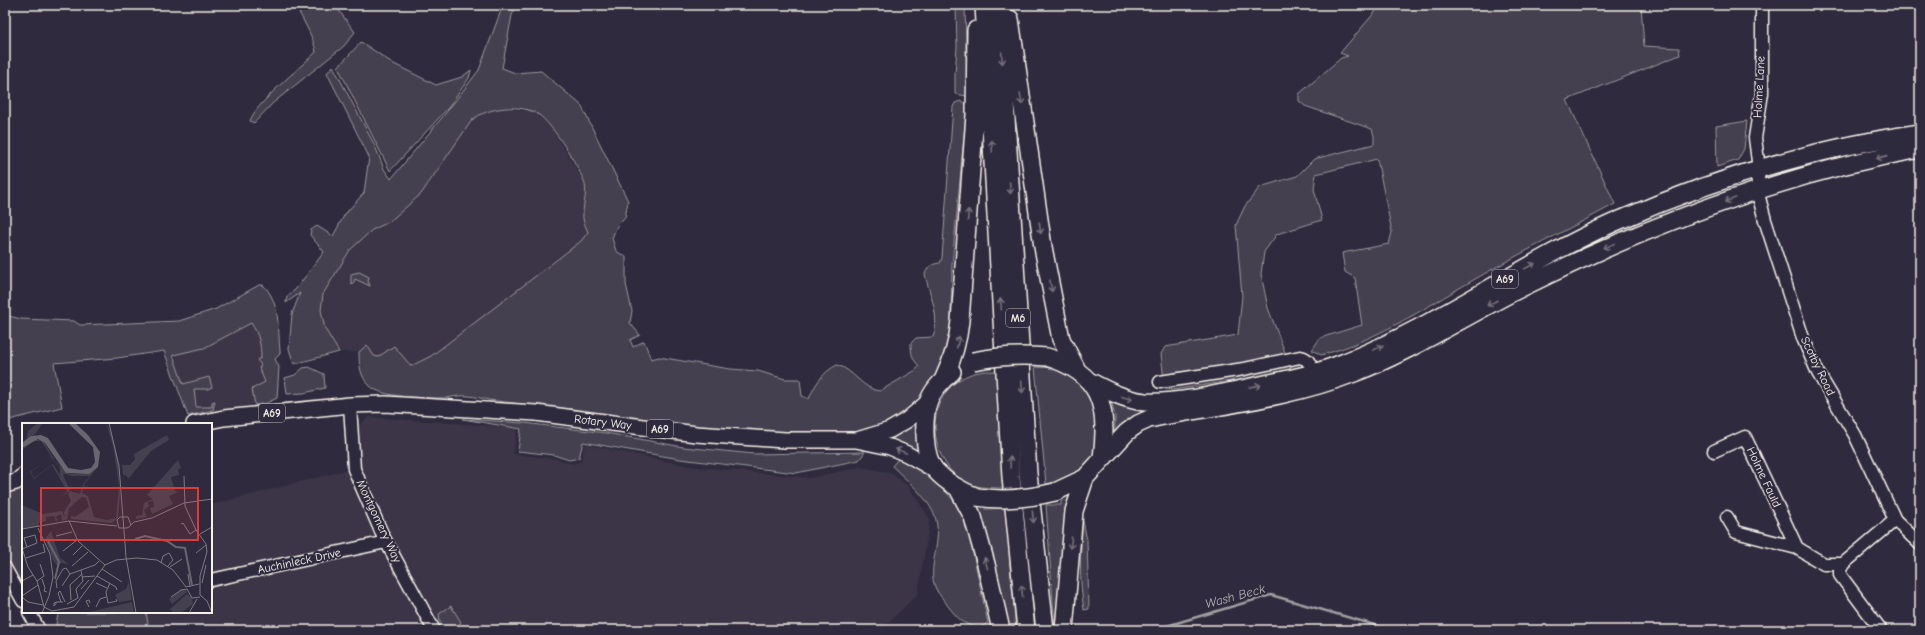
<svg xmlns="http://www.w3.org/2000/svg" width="1925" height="635" font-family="'Comic Neue',sans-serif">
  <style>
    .built { fill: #3b3647 }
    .green { fill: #454050; stroke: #9c989c }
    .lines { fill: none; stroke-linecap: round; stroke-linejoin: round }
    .stream { stroke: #a19ea0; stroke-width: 2.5 }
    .minor-casing { stroke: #f4f1e8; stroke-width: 15 }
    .major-casing { stroke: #f4f1e8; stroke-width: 18 }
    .highway-casing { stroke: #f4f1e8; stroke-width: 20 }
    .minor { stroke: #2f2a3d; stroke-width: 12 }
    .major { stroke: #2f2a3d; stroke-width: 15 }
    .highway { stroke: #2f2a3d; stroke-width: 17 }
    .highway-bridge-casing { stroke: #f4f1e8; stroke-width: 20; stroke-linecap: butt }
    .highway-bridge { stroke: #2f2a3d; stroke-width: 17 }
    .oneway { stroke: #747079 }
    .labels { text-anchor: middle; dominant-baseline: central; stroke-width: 4; stroke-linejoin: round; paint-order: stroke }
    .shield { fill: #2f2a3d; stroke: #b9b5b5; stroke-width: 1 }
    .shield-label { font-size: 11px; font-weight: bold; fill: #f4f1e8 }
    .street-label { font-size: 12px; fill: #f4f1e8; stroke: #2f2a3d }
    .water-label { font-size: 13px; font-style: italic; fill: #b6b2b2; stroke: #2f2a3d }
    .inset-river { fill: none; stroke: #6a6670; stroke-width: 2 }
    .inset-road { fill: none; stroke: #7e7a81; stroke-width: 1 }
    .view { fill: #d93c3b; fill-opacity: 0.15; stroke: #d93c3b; stroke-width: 2 }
    .inset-edge { fill: none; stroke: #f4f1e8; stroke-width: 2 }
  </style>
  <rect width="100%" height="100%" fill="#2f2a3d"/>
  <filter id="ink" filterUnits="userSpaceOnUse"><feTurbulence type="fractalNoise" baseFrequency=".025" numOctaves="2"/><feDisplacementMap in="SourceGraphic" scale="8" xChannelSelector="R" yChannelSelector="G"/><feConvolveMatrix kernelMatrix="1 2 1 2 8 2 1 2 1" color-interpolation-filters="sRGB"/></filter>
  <g filter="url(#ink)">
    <path class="built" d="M498 108 529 111 538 115 550 126 584 182 586 194 583 216 588 232 581 241 484 316 431 356 411 366 406 360 386 352 378 357 374 356 366 346 359 352H339L325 329 321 310 323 294 350 250 372 230 389 222 421 194 472 120 480 113Z
      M255 317 266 320 276 364 279 367 277 398 267 403 188 416 164 351Z
      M369 417 517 428 513 454 557 459 572 464 581 462 585 444 689 466 810 478 860 467 889 472 908 486 930 519 918 594 880 630H149L146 612H211V505L346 470 345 436Z"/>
    <path class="green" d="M295 5H337L340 12 355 32 344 46 273 103 254 123 250 121C255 104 301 67 316 52 314 38 302 18 295 5Z
      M503 5H517L512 15 502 68 515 73 541 71 581 105 628 201 625 218 617 226 612 238 616 251 626 257V284L632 311 630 323 640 335 630 340 633 347 644 341 651 359 659 357 730 369 758 371 785 379H800L802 396 809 399C814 385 824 371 837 365 853 369 863 390 880 391L916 370 919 366C912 359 911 353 911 343L916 338 933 337C941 316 929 294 925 274 928 266 932 264 940 263L942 258 953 107 955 103 961 101 967 104 952 265 951 314 955 324 942 374 904 418 859 432H757L725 430 489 400C480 398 470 395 459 396 453 396 447 399 441 398 424 398 382 398 370 386 360 377 359 365 359 352L367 345 374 356 378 357 394 346 411 366 431 356 541 272 581 241 588 232C586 227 582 220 583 214 583 203 588 192 584 181 577 164 553 125 539 115 522 103 487 107 472 120L421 194 389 222 372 230 350 250 323 294 321 310 325 329 339 352 294 364 289 349 292 314 300 293 286 303 287 296 295 290 324 252 310 235 311 230 317 226 333 236 345 214 364 193 369 157 327 73 333 66 375 146 384 169 391 179 445 114 479 70Z
      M956 5H965L967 96 955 94V75L957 47Z
      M1381 5H1641L1644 46 1679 48 1680 55 1567 100 1615 204C1567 230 1518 254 1470 282 1423 309 1375 341 1321 355L1312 350 1320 338 1362 325 1355 278 1345 272 1342 253 1389 244 1392 232 1377 159 1316 174 1314 189 1322 220 1277 234 1264 252 1261 274 1268 308 1286 355 1304 361 1307 369 1173 390 1165 389 1161 354 1165 347 1238 335 1242 296 1236 225 1245 206 1260 187 1297 176 1314 159 1374 144V136L1372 129 1305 106 1299 101V94L1341 58 1348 56 1340 53Z
      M361 42 394 64 436 85 462 77 471 70 469 78 448 108 390 171 338 67Z
      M1747 121 1744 149 1738 160 1717 167 1716 126Z
      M359 272 369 277 368 281 370 286 355 279 353 284 351 283V274Z
      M259 285H263C280 301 278 329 280 351V354L275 359 279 367 277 398 267 403 255 405 252 389 265 382 259 368 261 365 257 360 261 358C261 344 259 335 251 323L204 348 173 355 183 384 209 377 212 387 208 389H194L196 407H212V402L215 401 213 410 188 416 164 351 117 358 54 363 62 407 5 421V315L21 319 74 321 80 325 179 321 216 309Z
      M309 367 324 374 325 388 304 393 287 394 285 378 295 375 303 368Z
      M1035 367 1059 368 1095 390 1100 449 1087 464 1068 480 1046 484Z
      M986 371H996L1005 488C991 488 974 488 963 481 931 461 924 407 955 383 965 375 975 372 986 371Z
      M1111 399 1147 405 1150 414 1115 437V417Z
      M920 415 926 456 891 440V437Z
      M463 419 524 423 606 433 683 447 754 454 865 452 859 460 796 473 680 459 583 442 579 458 569 460 554 455 518 451 521 429Z
      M904 459 942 487 953 500 967 525 988 623 979 628C964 625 958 619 948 606 945 601 939 595 936 589 925 567 945 541 934 514 925 494 907 481 892 466L897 460Z
      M23 484V589L5 555V493L10 487Z
      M1077 491 1060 630H1055L1046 505H1061V498Z
      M979 503 985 505V509L1007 508 1010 566 1016 630H1007L975 507Z
      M1083 521 1087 540 1089 609 1084 610C1079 580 1080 552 1083 521Z
      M451 606 461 622 457 627 460 630H445L440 622 439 614Z
      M59 612H146L149 630H59L56 623Z"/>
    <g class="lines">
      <path class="stream" d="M1153 630 1271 595 1392 630"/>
      <g class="minor-casing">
        <path id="minor" d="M1762 5V93L1755 138 1759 169 1757 190 1765 220 1803 338 1818 373 1855 435 1895 520 1920 544
          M1160 382 1244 369 1300 357C1312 359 1312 370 1314 380
          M350 405 354 469 383 536 434 630
          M1714 451 1745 437 1797 548 1824 564H1843L1895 520
          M1727 517 1736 532 1797 548
          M1843 564 1840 570V575L1881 630
          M5 568 23 601
          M211 580 386 542
          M29 612 39 630"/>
      </g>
      <g class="major-casing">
        <path id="major" d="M194 424 224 418 350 405 385 404 536 413 696 434 785 440H856L890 447 907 454 935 470
          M857 440 890 430 907 420 928 402
          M5 485 16 482 23 476"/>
      </g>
      <g class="highway-casing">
        <path id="highway" d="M984 5 1011 477 1026 630
          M999 5 1028 474 1045 630
          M1010 19 1043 247 1061 339 1076 368
          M1047 357C1101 373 1109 407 1102 458
          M952 372C943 379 931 392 928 403 923 421 923 457 936 471 947 483 962 491 977 497
          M944 378C953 359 958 342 960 321L975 115 976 30
          M1091 382C1108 391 1126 400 1145 402 1173 404 1214 395 1242 389 1277 381 1312 376 1345 362 1439 325 1521 264 1613 223 1710 180 1815 148 1920 133
          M959 490 973 517 986 564 1001 630
          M1055 492 1085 478 1127 432 1138 424 1149 419C1217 405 1287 399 1354 373 1413 351 1466 315 1523 287 1649 225 1782 174 1920 149
          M1064 630 1074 511 1085 478"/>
      </g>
      <use href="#minor" class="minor"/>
      <use href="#major" class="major"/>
      <use href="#highway" class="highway"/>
      <g class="highway-bridge-casing">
        <path id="highway-bridge" d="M973 361C997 356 1023 355 1047 357
          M977 497C1002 501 1030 498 1055 492"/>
      </g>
      <use href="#highway-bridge" class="highway-bridge"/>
    </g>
    <defs><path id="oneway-shaft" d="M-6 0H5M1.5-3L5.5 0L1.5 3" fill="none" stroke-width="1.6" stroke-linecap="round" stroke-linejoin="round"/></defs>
    <g class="oneway">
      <use href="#oneway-shaft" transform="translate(1002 58) rotate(86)"/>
      <use href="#oneway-shaft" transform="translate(1021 99) rotate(82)"/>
      <use href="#oneway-shaft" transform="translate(992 146) rotate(-93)"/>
      <use href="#oneway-shaft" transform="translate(1882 157) rotate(167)"/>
      <use href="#oneway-shaft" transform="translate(1010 188) rotate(86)"/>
      <use href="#oneway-shaft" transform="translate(1730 200) rotate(160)"/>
      <use href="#oneway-shaft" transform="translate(968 215) rotate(-86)"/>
      <use href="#oneway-shaft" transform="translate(1040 228) rotate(82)"/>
      <use href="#oneway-shaft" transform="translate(1609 246) rotate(155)"/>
      <use href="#oneway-shaft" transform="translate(1530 266) rotate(-27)"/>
      <use href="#oneway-shaft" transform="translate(1051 286) rotate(79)"/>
      <use href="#oneway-shaft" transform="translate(1492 303) rotate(152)"/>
      <use href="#oneway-shaft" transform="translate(1001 304) rotate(-93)"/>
      <use href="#oneway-shaft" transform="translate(958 342) rotate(-78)"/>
      <use href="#oneway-shaft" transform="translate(1378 348) rotate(-25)"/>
      <use href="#oneway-shaft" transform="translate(1255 386) rotate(-12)"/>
      <use href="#oneway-shaft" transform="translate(1022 387) rotate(86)"/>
      <use href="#oneway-shaft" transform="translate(1127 398) rotate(14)"/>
      <use href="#oneway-shaft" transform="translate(901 451) rotate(-158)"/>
      <use href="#oneway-shaft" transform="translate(1010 462) rotate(-93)"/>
      <use href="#oneway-shaft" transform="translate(1033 517) rotate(84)"/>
      <use href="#oneway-shaft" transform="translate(1071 543) rotate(96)"/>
      <use href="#oneway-shaft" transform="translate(986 563) rotate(-105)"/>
      <use href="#oneway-shaft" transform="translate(1022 591) rotate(-96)"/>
    </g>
  </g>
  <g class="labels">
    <g class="shield">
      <rect x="1492" y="270" width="26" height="18" rx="3"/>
      <rect x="1006" y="309" width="24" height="18" rx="3"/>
      <rect x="259" y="404" width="26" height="18" rx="3"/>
      <rect x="647" y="420" width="26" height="18" rx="3"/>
    </g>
    <g class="shield-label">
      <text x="1505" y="279">A69</text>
      <text x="1018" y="318">M6</text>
      <text x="272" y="413">A69</text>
      <text x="660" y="429">A69</text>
    </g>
    <g class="street-label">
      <text transform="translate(1759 87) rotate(-87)">Holme Lane</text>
      <text transform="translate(1818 366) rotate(64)">Scotby Road</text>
      <text transform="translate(603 422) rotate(7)">Rotary Way</text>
      <text transform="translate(1764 477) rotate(65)">Holme Fauld</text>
      <text transform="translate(379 521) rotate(65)">Montgomery Way</text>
      <text transform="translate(299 561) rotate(-12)">Auchinleck Drive</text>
    </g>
    <g class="water-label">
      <text transform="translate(1235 596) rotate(-15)">Wash Beck</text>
    </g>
  </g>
  <g transform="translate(22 423)">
    <rect width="190" height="190" fill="#2f2a3d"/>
    <path d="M16 0H21L13 11 9 13 6 16 0 20 5 15 6 8ZM84 0 90 12 96 37 98 72 96 95 90 100 49 96V93L53 94 67 84 64 75 60 74 47 85 45 96 40 98 39 91 33 94 36 96 34 99 32 93 24 94V98L17 100V103L0 106V82L21 91 40 88 43 95 42 89 49 78 46 71 48 68 58 71 62 60 68 53H50L43 51 41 52 48 67 39 75 45 68 30 42 12 56 9 51 8 49 24 37 9 49 12 55 31 41 38 52V45L36 41 33 43 35 41 29 34 27 36 29 33 19 18H12L0 27V25L14 16 22 19 33 38 47 51H67L78 41 63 60 60 70 66 73 72 94 85 97 94 95 97 62 91 23ZM145 12 147 17 129 28 107 55 101 51 100 42H108L113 36 112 31ZM156 37 159 45 156 46 157 52 149 54 153 68 156 69 147 73 151 81 126 93 130 91 128 85 132 84 131 78 126 79 127 83 122 87 125 94 114 96V93L120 92 122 80 131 76 125 72ZM29 108 38 135 47 141 38 140 36 144 31 137 23 116ZM107 159 110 177 97 179 93 172 104 166ZM159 167H164L165 169 150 181 147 176ZM165 171 170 175 171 181 159 190H152L148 186ZM110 179 112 190H63Z" fill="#454050"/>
    <path d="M46 0H53L66 12 78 29 76 44 67 51 44 50 23 20 16 16 0 25V20L9 13 19 12 26 15 46 45 59 47 69 45 73 39 71 24Z" fill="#6a6670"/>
    <path class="inset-river" d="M113 116 123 113 145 118 154 124 163 125 170 162M26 118 37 139 33 156"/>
    <path class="inset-road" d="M87 0 97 43 104 134 114 190M162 53 163 83 174 107 184 121 185 129 178 153V172L185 178 190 190M47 98 56 118 83 142M159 101 161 100 168 111 174 107M109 102 106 94H98L95 97 97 105H105L107 104 112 99 130 95 162 80 190 76M16 105 28 131 31 154 27 173 20 190M0 106 47 98 95 103M178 111 190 104M34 113 50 109M0 125 6 144 15 158 22 184 30 188 52 184 83 142 94 137 115 135 135 137 151 147 164 164 177 161M0 126 15 120 13 112 2 115 5 124M41 128 55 117M174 130 184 122M51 132 60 123M4 135 23 129 21 121M139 140 141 133 147 130 151 137 146 143M50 143 66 129M148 144 160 136M80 146 100 159M166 151 168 164M75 153 94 164 95 167M60 154 73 153M20 156 23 165 22 168 25 169M0 158 11 152M15 158 22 153 18 141M74 160 85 165M88 160 84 169 86 180 95 178 94 176M180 160 184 142M40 163 48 151 73 142 77 138M35 165 34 158 41 146 44 145 48 151M59 166 67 157M0 173 16 162M0 174 6 179 21 182M149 174 159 167 165 166 170 175 178 174M49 177 48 162 60 151M35 179 32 183V180L35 179H41M39 179 36 170 38 168 43 179M45 181 56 175 54 166 61 158 59 147M67 184 64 178 67 177 68 180M74 184 78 176 84 174M167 190 175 176"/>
    <path class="view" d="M19 65H176V117H19Z"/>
    <rect width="190" height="190" class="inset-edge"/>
  </g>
  <rect width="1925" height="635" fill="none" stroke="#2f2a3d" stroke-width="20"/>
  <rect x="10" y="10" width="1905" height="615" fill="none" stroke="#f4f1e8" stroke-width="1.5" filter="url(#ink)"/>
</svg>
